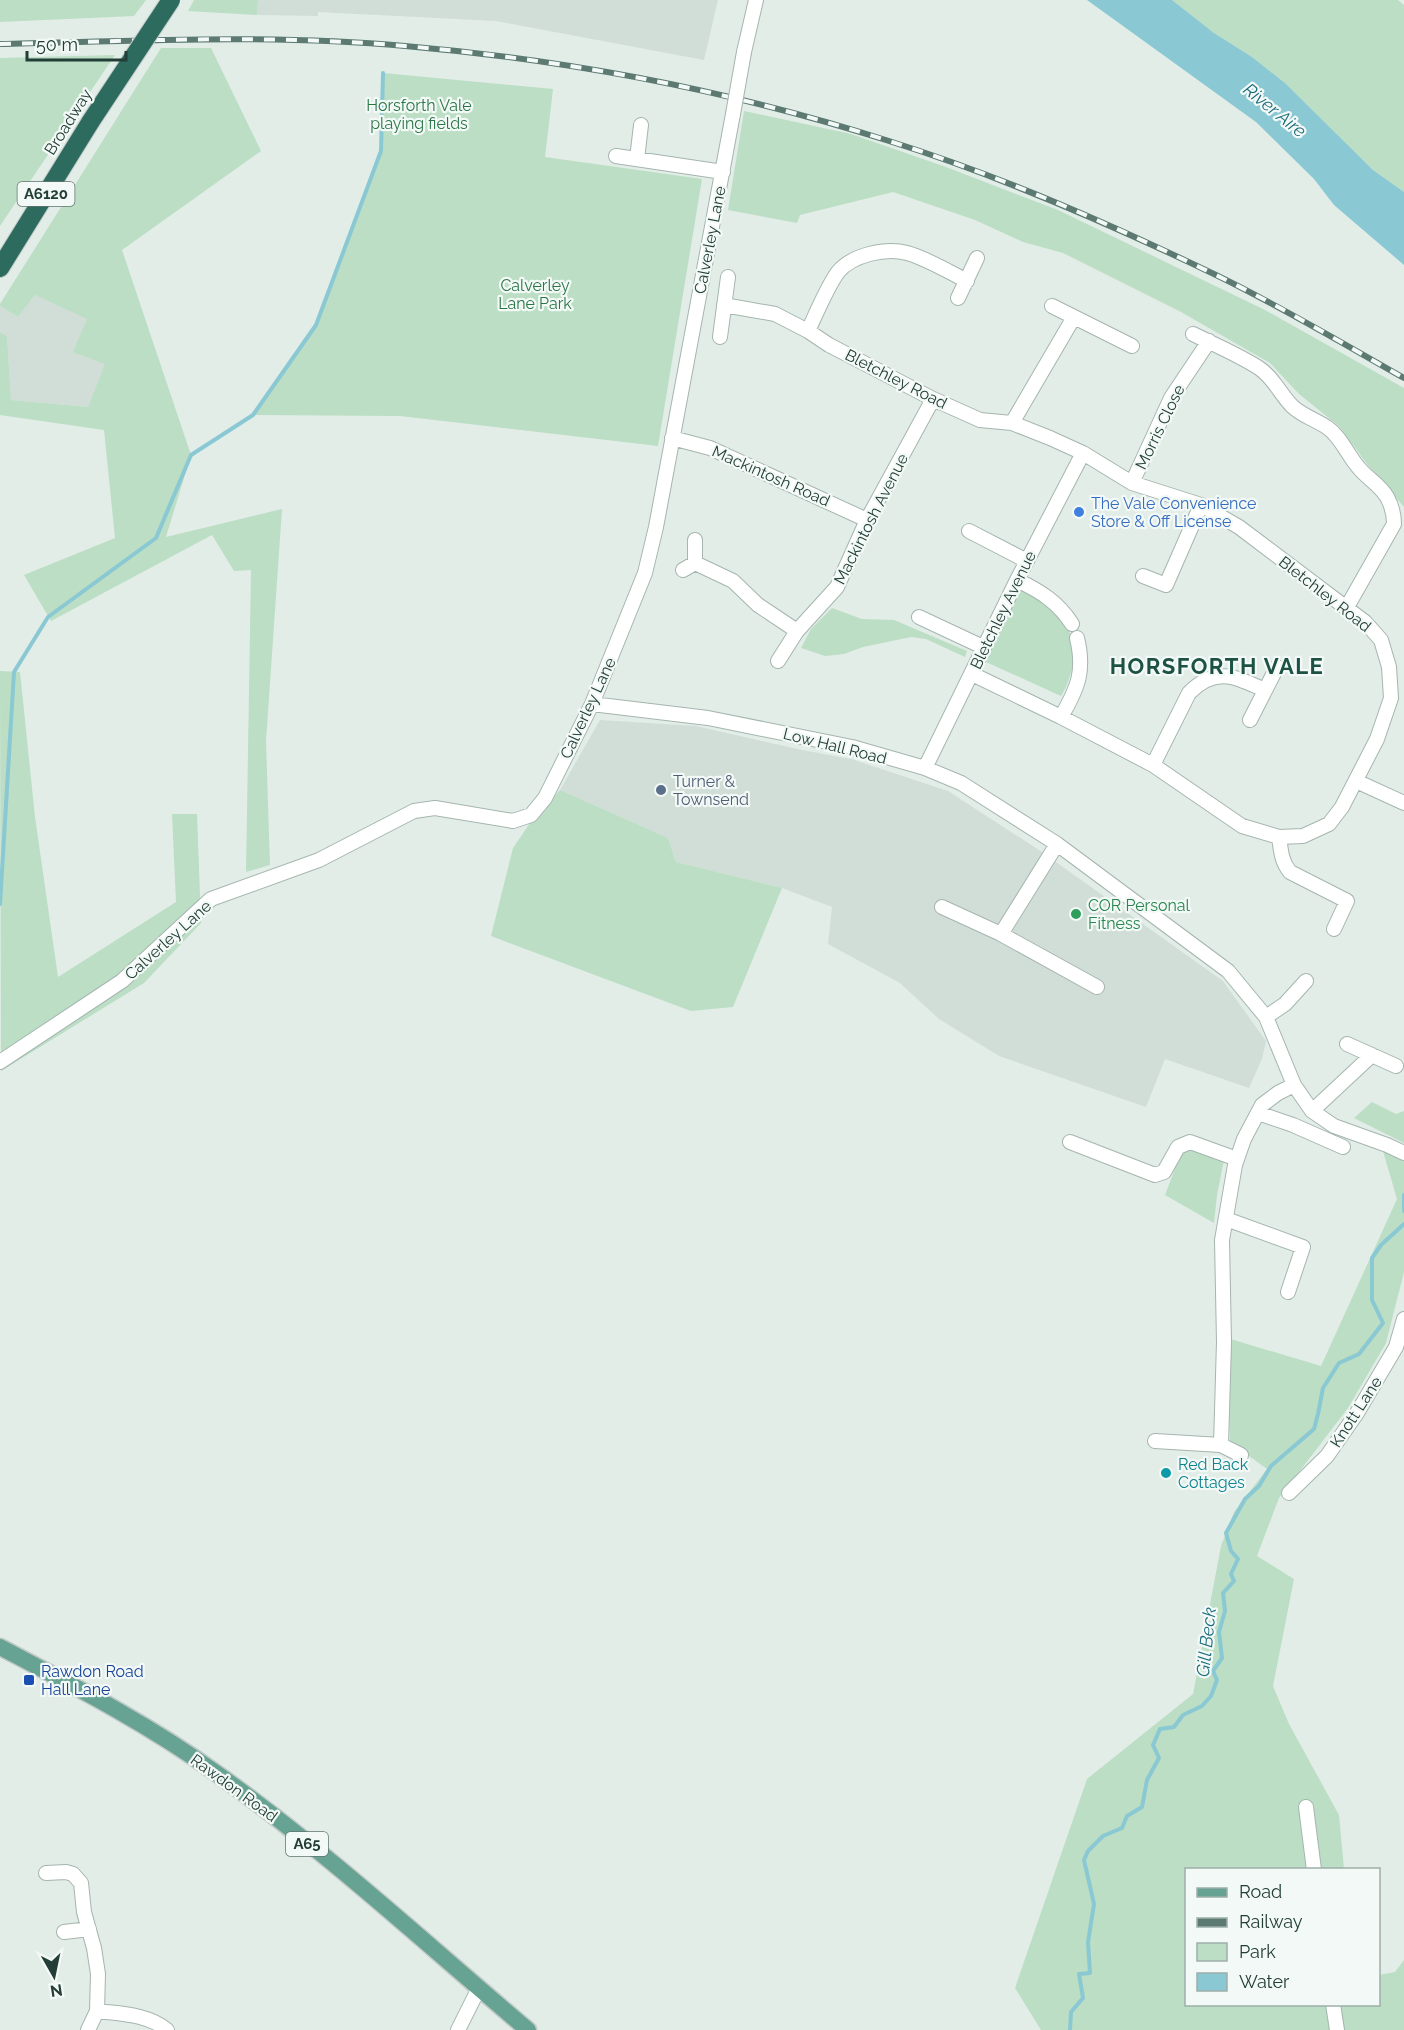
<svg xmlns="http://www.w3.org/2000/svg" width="1404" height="2030" font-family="Raleway,sans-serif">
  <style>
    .built { fill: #d1ddd7 }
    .green { fill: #bbdec4 }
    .water { fill: #8ac8d3 }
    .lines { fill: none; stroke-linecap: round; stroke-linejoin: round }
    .stream { stroke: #8ac8d3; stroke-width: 4 }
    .minor-casing { stroke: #a5b5af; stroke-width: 16 }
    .major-casing { stroke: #c1c9c7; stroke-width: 19 }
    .highway-casing { stroke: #c1c9c7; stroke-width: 20 }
    .minor { stroke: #fff; stroke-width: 14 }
    .major { stroke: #66a393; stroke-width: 16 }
    .highway { stroke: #2d6b5e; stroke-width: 18 }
    .rail-casing { stroke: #5c7a72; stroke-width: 6 }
    .rail { stroke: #f3f9f6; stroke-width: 4; stroke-dasharray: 11; stroke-linecap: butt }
    .minor-bridge-casing { stroke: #a5b5af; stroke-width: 16; stroke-linecap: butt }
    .highway-bridge-casing { stroke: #c1c9c7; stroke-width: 20; stroke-linecap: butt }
    .minor-bridge { stroke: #fff; stroke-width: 14 }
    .highway-bridge { stroke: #2d6b5e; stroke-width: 18 }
    .shop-dot { fill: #3f7fe0; stroke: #f3f9f6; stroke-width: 2 }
    .service-dot { fill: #5c6f8a; stroke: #f3f9f6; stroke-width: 2 }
    .leisure-dot { fill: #2e9e5b; stroke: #f3f9f6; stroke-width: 2 }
    .culture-dot { fill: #0f9aa8; stroke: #f3f9f6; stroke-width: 2 }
    .transit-dot { fill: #1a4fb4; stroke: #f3f9f6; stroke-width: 2 }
    .labels { text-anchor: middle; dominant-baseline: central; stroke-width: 4.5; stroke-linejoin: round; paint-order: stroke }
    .shield { fill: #f3f9f6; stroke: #617670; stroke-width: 1.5 }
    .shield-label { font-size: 15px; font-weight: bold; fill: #223e36 }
    .park-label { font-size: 16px; fill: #2b7647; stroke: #f3f9f6 }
    .street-label { font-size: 16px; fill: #223e36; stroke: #f3f9f6 }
    .shop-label { font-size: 16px; fill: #366cbe; stroke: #f3f9f6; text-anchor: start }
    .service-label { font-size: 16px; fill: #4e5e75; stroke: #f3f9f6; text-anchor: start }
    .leisure-label { font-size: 16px; fill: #27864d; stroke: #f3f9f6; text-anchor: start }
    .culture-label { font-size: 16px; fill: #0d838f; stroke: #f3f9f6; text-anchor: start }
    .transit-label { font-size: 16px; fill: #164399; stroke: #f3f9f6; text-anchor: start }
    .water-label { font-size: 18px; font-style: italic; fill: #1b6c7c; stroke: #f3f9f6 }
    .district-label { font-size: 22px; font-weight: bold; letter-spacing: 1.5px; fill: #1d5144; stroke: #f3f9f6 }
  </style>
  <rect width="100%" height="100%" fill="#e2ede8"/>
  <path class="built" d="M258 0H718L704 60 496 21 318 12V16L257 15Z
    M35 295 88 319 106 364 88 407 11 400 7 336 0 332V306L18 317Z
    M600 720 696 726 802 750 851 759 948 791 1039 850 1223 981 1266 1041 1262 1059 1249 1088 1165 1059 1146 1107 999 1056 939 1019 900 983 828 944 832 907 782 888 676 862 668 838 560 790Z"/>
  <path class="green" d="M0 0H146L134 16 0 22Z
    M194 0H258L257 15 188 11Z
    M1172 0H1398L1404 5V192L1373 170 1285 83 1252 57 1214 33Z
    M161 48H211L261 151 122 250 191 455 166 537 282 509 266 741 270 865 246 872 251 570 234 571 212 535 51 621 24 575 115 538 104 430 0 415V332L7 336 11 400 88 407 105 364 73 352 87 319 35 295 18 317 0 306V304Z
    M115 55 0 226V58Z
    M383 73 553 89 545 157 702 179 658 446 400 416 253 415 316 325 381 151Z
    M744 111 851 134 946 167 1058 210 1265 310 1404 388V507L1367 464 1340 427 1299 394 1270 363 1181 312 1063 253 1023 242 975 220 893 192 800 215 797 223 728 210Z
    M1021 587 1040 595 1067 626 1071 636 1074 657 1073 667 1066 687 1061 696 986 662Z
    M832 608 862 619 894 620 967 651 965 657 926 639 911 637 863 647 844 654 825 656 801 648 811 629Z
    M0 671 20 672 35 817 58 977 176 902 172 814H197L201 923 144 983 1 1071Z
    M560 790 668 838 676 862 782 888 733 1007 691 1011 491 936 513 848 530 823Z
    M1372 1102 1396 1114 1404 1111V1143L1354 1118Z
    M1189 1148 1224 1160 1217 1195 1214 1223 1165 1195 1181 1153Z
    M1383 1151 1404 1161V1272L1386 1343 1348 1408 1279 1498 1257 1556 1294 1579 1273 1686 1289 1724 1339 1815 1344 1869 1186 1870V2004H1378L1379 1975 1395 1972 1404 1960V2030H1041L1015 1988 1087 1779 1193 1694 1221 1546 1234 1512 1267 1469 1230 1442 1227 1338 1321 1366 1397 1199Z"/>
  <path class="water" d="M1087 0H1172L1214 33 1252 57 1285 83 1373 170 1404 192V265L1334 205 1314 179 1256 122Z"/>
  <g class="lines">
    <path class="stream" d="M0 904 14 672 48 617 156 538 191 455 253 415 316 325 381 151 383 73
      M1404 1195V1211
      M1070 2030 1071 2012 1083 1998 1079 1974 1090 1973 1088 1942 1094 1904 1084 1860 1088 1851 1103 1836 1122 1828 1127 1816 1142 1807 1147 1780 1159 1758 1153 1745 1160 1729 1174 1727 1183 1715 1202 1706 1211 1696 1217 1680 1213 1671 1222 1658 1219 1632 1225 1611 1223 1593 1234 1581 1231 1574 1238 1559 1231 1551 1226 1533 1245 1499 1259 1486 1271 1466 1314 1429 1318 1414 1323 1388 1339 1363 1359 1354 1383 1323 1372 1300V1258L1381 1245 1404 1224"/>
    <g class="minor-casing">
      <path id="minor" d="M744 52 756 0
        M616 156 723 172
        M637 159 641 125
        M958 298 977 258
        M724 305 775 314 808 331 829 345 933 399 980 420 1012 423 1050 438 1083 453 1132 483 1201 505 1239 527 1365 622 1381 640 1389 667 1391 698 1377 739 1342 807 1329 824 1303 836 1279 837 1242 826 1153 765 1061 717 972 674
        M1074 317 1132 346
        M808 331C816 314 827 287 838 272 852 255 886 247 907 253 926 258 949 272 967 281
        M1193 334C1215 345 1239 355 1259 368 1274 378 1280 394 1292 406 1302 416 1317 420 1328 428 1341 437 1348 456 1359 468 1368 479 1380 485 1387 497 1392 506 1394 514 1394 524L1347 607
        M720 337 728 277
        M1012 423 1074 317 1052 306
        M672 438 710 448 867 520
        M1132 483 1171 398 1209 341
        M969 531 1027 561
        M695 540V563
        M683 570 695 563 733 581 758 605 797 631
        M1143 576 1166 585 1201 505
        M1017 580C1040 591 1058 602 1072 624
        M919 617 983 647
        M778 661 797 631 837 587 867 520 933 399
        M592 704 708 718 852 747 925 768 961 783 1057 844 1228 971 1266 1017 1294 1085 1312 1111 1334 1126 1387 1145 1404 1153
        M1061 717C1078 688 1085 671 1077 638
        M1250 720 1277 667
        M1153 765 1189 693C1216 666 1235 677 1265 690
        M925 768 1017 580 1083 453
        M1356 781 1404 803
        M1279 837C1281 850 1281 861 1290 872L1347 901 1334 929
        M942 907 1001 934 1097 987
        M1001 934 1057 844
        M1266 1017 1285 1004 1306 981
        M1347 1044 1396 1066
        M0 1062 122 981 211 899 319 860 414 811 435 808 513 821 531 815 545 798 592 704 645 573 656 527 733 114
        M1312 1111 1372 1055
        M1258 1113 1293 1125 1343 1147
        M1070 1142 1155 1175 1164 1172 1178 1147 1190 1142 1237 1159
        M1226 1219 1303 1247 1288 1292
        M1155 1441 1221 1445 1241 1455
        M1221 1445 1224 1342 1222 1240 1235 1165 1244 1139 1262 1105 1278 1093 1294 1085
        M1289 1493 1327 1456 1357 1413 1396 1347 1404 1319
        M1306 1807 1314 1870
        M46 1873 66 1872 73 1874 81 1883 84 1912 94 1948 98 1974 97 2011 88 2030
        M64 1932 89 1929
        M1333 2004 1337 2030
        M97 2011C121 2014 148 2014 167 2030
        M458 2030 479 1988"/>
    </g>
    <g class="major-casing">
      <path id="major" d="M0 1647C74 1686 148 1724 216 1773 326 1851 425 1943 528 2030"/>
    </g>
    <g class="highway-casing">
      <path id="highway" d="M0 268 91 121"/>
    </g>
    <use href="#minor" class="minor"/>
    <use href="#major" class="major"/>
    <use href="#highway" class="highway"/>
    <g class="rail-casing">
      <path id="rail" d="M0 44C135 41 270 34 405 46 569 60 733 91 889 141 1001 176 1110 224 1216 275 1280 306 1342 343 1404 378"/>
    </g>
    <use href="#rail" class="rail"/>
    <g class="minor-bridge-casing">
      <path id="minor-bridge" d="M733 114 744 52"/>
    </g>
    <g class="highway-bridge-casing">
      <path id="highway-bridge" d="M91 121 171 0"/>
    </g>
    <use href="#minor-bridge" class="minor-bridge"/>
    <use href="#highway-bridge" class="highway-bridge"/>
  </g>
  <circle class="shop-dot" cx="1079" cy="512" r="6"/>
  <circle class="service-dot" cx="661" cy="790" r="6"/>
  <circle class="leisure-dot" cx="1076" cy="914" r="6"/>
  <circle class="culture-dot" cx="1166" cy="1473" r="6"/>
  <rect class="transit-dot" x="23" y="1674" width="12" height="12" rx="3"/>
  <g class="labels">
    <g class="shield">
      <rect x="17.5" y="182" width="57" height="24" rx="4.5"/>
      <rect x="286" y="1832" width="42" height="24" rx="4.5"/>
    </g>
    <g class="shield-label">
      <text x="46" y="194">A6120</text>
      <text x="307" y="1844">A65</text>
    </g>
    <g class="park-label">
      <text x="419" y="105">Horsforth Vale<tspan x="419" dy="18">playing fields</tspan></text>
      <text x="535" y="285">Calverley<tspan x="535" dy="18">Lane Park</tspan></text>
    </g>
    <g class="street-label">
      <text transform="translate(68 122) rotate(-58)">Broadway</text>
      <text transform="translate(710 240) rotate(-79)">Calverley Lane</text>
      <text transform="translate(896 379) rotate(27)">Bletchley Road</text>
      <text transform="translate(1160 427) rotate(-64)">Morris Close</text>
      <text transform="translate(771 476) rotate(24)">Mackintosh Road</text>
      <text transform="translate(871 519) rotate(-63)">Mackintosh Avenue</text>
      <text transform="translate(1325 594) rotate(38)">Bletchley Road</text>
      <text transform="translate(1003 610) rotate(-64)">Bletchley Avenue</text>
      <text transform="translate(588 708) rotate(-65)">Calverley Lane</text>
      <text transform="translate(835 746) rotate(14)">Low Hall Road</text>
      <text transform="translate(168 940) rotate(-42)">Calverley Lane</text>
      <text transform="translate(1356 1412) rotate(-57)">Knott Lane</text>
      <text transform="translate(234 1788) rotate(36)">Rawdon Road</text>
    </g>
    <g class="shop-label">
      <text x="1091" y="503">The Vale Convenience<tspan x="1091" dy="18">Store &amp; Off License</tspan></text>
    </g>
    <g class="service-label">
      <text x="673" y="781">Turner &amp;<tspan x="673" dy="18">Townsend</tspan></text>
    </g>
    <g class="leisure-label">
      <text x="1088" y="905">COR Personal<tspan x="1088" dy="18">Fitness</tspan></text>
    </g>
    <g class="culture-label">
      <text x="1178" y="1464">Red Back<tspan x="1178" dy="18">Cottages</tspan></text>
    </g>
    <g class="transit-label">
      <text x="41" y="1671">Rawdon Road<tspan x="41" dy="18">Hall Lane</tspan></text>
    </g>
    <g class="water-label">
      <text transform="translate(1275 110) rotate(39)">River Aire</text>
      <text transform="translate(1206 1642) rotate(-84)">Gill Beck</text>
    </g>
    <g class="district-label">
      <text x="1217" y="666">HORSFORTH VALE</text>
    </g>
  </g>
  <rect x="1185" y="1868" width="195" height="138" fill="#f3f9f6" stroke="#9faea9" stroke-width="1.5"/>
  <rect x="1197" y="1888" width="30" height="9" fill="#66a393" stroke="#9faea9" stroke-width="1.5"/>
  <text x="1239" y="1898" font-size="18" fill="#223e36">Road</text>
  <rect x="1197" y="1918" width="30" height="9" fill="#5c7a72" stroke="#9faea9" stroke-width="1.5"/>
  <text x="1239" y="1928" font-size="18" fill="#223e36">Railway</text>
  <rect x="1197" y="1943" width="30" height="18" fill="#bbdec4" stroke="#9faea9" stroke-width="1.5"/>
  <text x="1239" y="1958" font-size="18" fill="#223e36">Park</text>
  <rect x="1197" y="1973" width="30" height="18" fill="#8ac8d3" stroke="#9faea9" stroke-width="1.5"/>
  <text x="1239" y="1988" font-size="18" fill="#223e36">Water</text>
  <g transform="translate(54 1976) rotate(171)" stroke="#f3f9f6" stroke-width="4.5" paint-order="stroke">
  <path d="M0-4.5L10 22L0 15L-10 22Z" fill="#223e36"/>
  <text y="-9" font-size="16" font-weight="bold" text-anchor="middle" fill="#223e36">N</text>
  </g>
  <path d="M27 51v9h99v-9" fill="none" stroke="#223e36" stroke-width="3"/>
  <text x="36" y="51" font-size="18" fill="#223e36" stroke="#f3f9f6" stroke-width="4.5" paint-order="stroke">50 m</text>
</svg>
